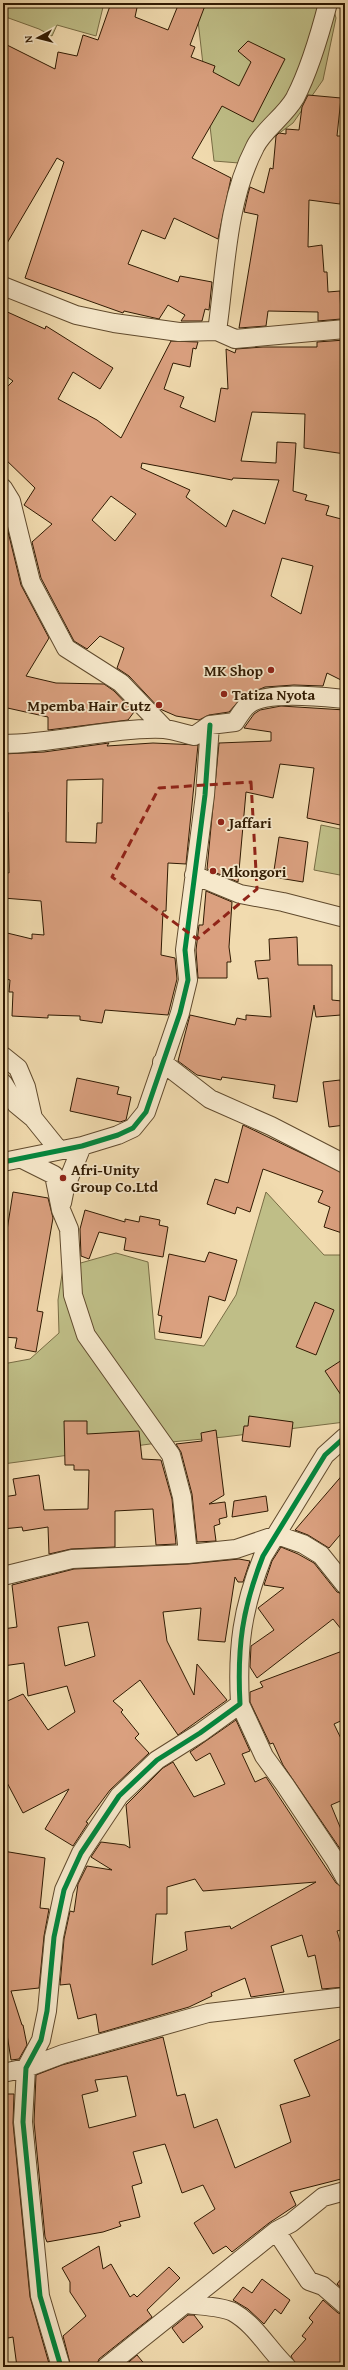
<svg xmlns="http://www.w3.org/2000/svg" width="348" height="2370" font-family="'Gentium Book Plus',serif">
  <style>
    .green { fill: #bfbe87; stroke: #786c44 }
    .building { fill: #daa07f; stroke: #301a02; fill-rule: evenodd }
    .lines { fill: none; stroke-linecap: round; stroke-linejoin: round }
    .minor-casing { stroke: #604a2d; stroke-width: 20 }
    .minor { stroke: #f6e8cb; stroke-width: 18 }
    .cycleway-casing { stroke: #f6e8cb; stroke-width: 8 }
    .cycleway { stroke: #00873e; stroke-width: 5 }
    .marked { fill: none; stroke: #8f2418; stroke-width: 3; stroke-dasharray: 8 5; stroke-linejoin: round }
    .poi-dot { fill: #8f2418; stroke: #f6e8cb; stroke-width: 1.5 }
    .labels { text-anchor: middle; dominant-baseline: central; stroke-width: 3.5; stroke-linejoin: round; paint-order: stroke }
    .poi-label { font-size: 15px; font-weight: bold; fill: #301a02; stroke: #f6e8cb; text-anchor: start }
  </style>
  <rect width="100%" height="100%" fill="#f1dbaf"/>
  <filter id="stains"><feTurbulence type="fractalNoise" baseFrequency=".005" numOctaves="4"/><feColorMatrix values="0 0 0 0 .2 0 0 0 0 .09 0 0 0 0 .02 0 0 0 .5 -.17"/></filter>
  <radialGradient id="worn" r=".72"><stop offset=".6" stop-color="#630" stop-opacity="0"/><stop offset="1" stop-color="#630" stop-opacity=".3"/></radialGradient>
  <path class="green" d="M3 3H104L96 36 57 25 52 36 39 29 3 16Z
    M196 3H332L336 18 323 80 293 123 239 163 214 161Z
    M321 825 345 830V876L314 870Z
    M266 1192 324 1255H345V1422L224 1437 150 1444 3 1464V1364L30 1359 59 1333 58 1300 63 1268 116 1253 148 1262 155 1339 204 1346 236 1295Z"/>
  <path class="building" d="M111 3H138L135 17 168 30 179 3H206L190 45 195 47 191 57 215 66 213 72 239 86 251 62 238 51 248 41 285 59 253 122 222 106 192 158 231 178 218 239 174 218 165 239 142 230 128 264 178 282 180 276 212 282 209 310 205 309 202 321H181L185 315 168 305 159 319 124 311 123 313 25 278 64 162 57 158 3 250V43L55 69 58 52 77 56 83 35 98 40Z
    M308 95 341 98 337 136H342L343 180 340 204 309 200 308 247 322 245 324 272H327L328 292 340 291 341 319 318 321V312L268 311 266 326 239 328 258 215 244 212 248 194 250 187 264 193 270 168 273 169 276 136 279 133 286 134V129L299 130 302 107Z
    M3 310 45 329 46 326 113 368 100 389 73 372 58 399 97 420 121 438 171 341 198 342 196 349 193 348 190 367 173 363 164 389 184 397 180 407 215 422 221 388 228 389 226 349 235 353 236 349 263 347H317V342L345 340V454L304 448 305 414 252 412 241 461 276 463 277 442 296 443 293 491 307 495 305 500 329 506 326 515 345 520V682L327 673 323 686 294 685 265 687 243 696 229 712 209 715 199 720 176 716 160 709 129 676 117 668 124 648 100 636 87 649 74 641 41 578 32 542 52 524 24 505 35 488 3 457V391L13 381 3 374ZM142 463 232 480 233 478 279 480 265 524 233 510 226 527 186 497 190 490 141 468ZM111 496 136 514 115 541 92 520ZM282 558 313 566 301 614 271 596Z
    M5 519 21 585 49 638 26 676 56 683 104 684 114 691 134 712 128 720 48 730V717L3 707V520Z
    M281 706 345 710V826L307 818 314 768 280 764 273 798 246 792 238 882 207 869 219 743 271 741V732L244 728 254 714 260 710Z
    M109 743 107 746 153 743 198 745 186 864 168 863 166 911H163L161 955 175 958 177 979 168 1015 105 1010 102 1023 80 1020V1016L48 1015V1018L12 1016 13 992H9L10 980 3 978V932L32 939V934L44 935 41 901 3 898 5 872 9 873 8 812H3V754L44 752ZM103 779 102 823H97L96 843 66 842 67 780Z
    M279 837 308 842 303 882 273 877Z
    M206 891 232 902 229 947 231 962H227V978H198L196 950 199 925H203Z
    M297 937 298 965H332V1000L342 1001 341 1015 316 1017 314 1005 297 1102 273 1098 275 1085 222 1077 221 1080 197 1075 178 1061 190 1015 235 1025 237 1018 246 1020V1015L271 1017 268 978 258 979 255 961 270 960 269 939Z
    M77 1078 119 1087 117 1094 131 1097 126 1120 120 1122 70 1111Z
    M340 1080 341 1085 345 1084V1125L329 1127 323 1082Z
    M243 1125 345 1174V1234L324 1227 330 1207 318 1202 323 1191 263 1169 250 1212 237 1207 235 1214 207 1204 215 1179 228 1183Z
    M13 1192 48 1198 53 1218 37 1311 43 1312 36 1352 15 1348 17 1338 3 1337V1256Z
    M85 1210 125 1222V1219L139 1222 140 1216 160 1220 159 1225 168 1227 163 1257 124 1250 126 1238 99 1232 89 1259 81 1256 80 1229Z
    M209 1252 237 1260 225 1301 209 1296 201 1338 159 1332 162 1316 158 1315 169 1254 205 1262Z
    M315 1302 334 1310 316 1355 296 1347Z
    M345 1358V1401L325 1371Z
    M249 1416 293 1422 290 1447 242 1441 244 1426H248Z
    M64 1421H87V1434L139 1431 142 1459 161 1460 172 1499 176 1544 156 1545 153 1509 115 1511V1547L71 1549 49 1554 48 1527 23 1531 22 1527 3 1529V1497L16 1495 13 1479 39 1475 44 1510 88 1509 89 1470H74V1465H65Z
    M216 1430 224 1495 209 1504 225 1502 227 1517 219 1519 220 1524 214 1526 216 1541 197 1542 192 1494 181 1452 176 1444 202 1441 201 1433Z
    M345 1472V1529L329 1548 308 1535 295 1530Z
    M266 1496 268 1511 232 1517 234 1501Z
    M281 1547 298 1554 314 1563 337 1592 345 1595V1634L333 1619 257 1678 250 1667 251 1646 274 1630 258 1608 284 1588 264 1585 272 1561Z
    M239 1559 250 1561 243 1582H238L235 1577 225 1642 198 1640 201 1608 163 1612 167 1641 194 1695 197 1664 227 1700 178 1735 140 1680 113 1701 123 1710 121 1712 139 1734 135 1738 149 1753 110 1790 86 1822 88 1823 73 1846 45 1829 69 1789 23 1813 3 1775V1703L23 1694 48 1730 75 1712 67 1686 28 1696 24 1663 3 1666V1629L17 1627 12 1585 74 1569 188 1564ZM88 1622 95 1656 65 1666 58 1627Z
    M345 1650V1719L334 1724 345 1747V1799L331 1805 345 1839V1856L283 1765 273 1743 270 1744 250 1702V1692L263 1687 260 1682Z
    M236 1720 250 1751 242 1754 255 1782 266 1777 336 1883 345 1888V1929L337 1931 345 1957V1987L322 1989 315 1955 308 1957 302 1935 271 1946 284 1992 251 1997 245 1978 211 1993 212 1996 189 2007 99 2033 96 2014 78 2019 70 1984 60 1985 64 1939 70 1911 74 1912 78 1884 87 1866 112 1870 91 1857 101 1842 125 1845 130 1848 126 1805 163 1768 173 1762 194 1797 225 1784 210 1753 196 1761 190 1752ZM195 1879 203 1891 316 1882 231 1929 230 1926 185 1932 187 1950 152 1965 156 1914H167V1887Z
    M3 1851 45 1858 40 1908 49 1909 44 1936 39 1988 11 1991 22 2025H23L27 2045 19 2059 11 2060 3 2008V1958H6L3 1917Z
    M163 2037 177 2096 185 2094 194 2128 217 2119 235 2168 291 2142 280 2105 310 2096 294 2060 345 2037V2178L290 2192 296 2205 269 2223 232 2252 226 2246 213 2254 194 2223 215 2209 203 2185 182 2193 165 2144 133 2152 142 2183 132 2186 140 2217 119 2222 121 2226 103 2232 47 2242 45 2237 34 2122 36 2075 62 2065ZM127 2076 136 2116 89 2128 82 2095 98 2091 95 2080Z
    M3 2094H14L13 2123 30 2297 50 2367H17L13 2337 3 2339Z
    M99 2246 103 2269 111 2264 130 2297 134 2294 137 2297 169 2267 180 2278 147 2310 152 2317 99 2359 96 2367H71L63 2336 86 2316 70 2292V2282L62 2268Z
    M345 2274V2291L337 2284Z
    M262 2279 290 2300 281 2314 275 2309 264 2324 248 2309 233 2300 243 2287 252 2293Z
    M323 2300 338 2313 345 2315V2367H297L291 2356 306 2339 302 2336 313 2322 309 2318Z
    M188 2315H194L203 2327 183 2343 172 2328Z
    M137 2355 147 2367H123Z"/>
  <g class="lines">
    <g class="minor-casing">
      <path id="minor" d="M3 286 76 315 114 323 179 332 217 331 235 339 345 329
        M217 331C226 270 226 203 255 147 263 130 285 116 295 98 310 69 320 34 328 3
        M3 488 11 501 31 582 66 648 121 683 165 729
        M3 744C57 744 110 727 164 729 174 730 185 734 194 736L210 725 235 722C239 716 243 709 248 705 265 690 323 697 345 699
        M194 875 240 894 283 902 345 918
        M3 1056 18 1068 26 1087 33 1118 58 1149
        M162 1062 210 1099 271 1126 345 1164
        M3 1083 16 1104 33 1118
        M22 1159 54 1175 61 1210 69 1229 73 1295 86 1335 171 1455 182 1497 188 1554
        M3 1162 82 1146 118 1135 133 1128 146 1112 180 1013 188 980 185 950 205 795 210 725
        M62 1203 65 1188 82 1146
        M3 1576 72 1559 188 1554 236 1549 277 1535 303 1544 321 1555 345 1585
        M240 1704 264 1756 285 1785 335 1860 345 1878
        M3 2073 26 2068 63 2054 208 2013 345 1997
        M276 2231 309 2281 323 2286 345 2305
        M187 2304C200 2306 221 2306 233 2312 256 2325 268 2349 287 2367
        M61 2367 40 2296 23 2122 26 2068 41 2040 47 2011 54 1937 64 1890 81 1853 119 1796 157 1760 200 1733 240 1704C237 1647 242 1609 263 1556L325 1455 345 1437
        M106 2367 276 2231 291 2223 323 2197 345 2191"/>
    </g>
    <use href="#minor" class="minor"/>
    <g class="cycleway-casing">
      <path id="cycleway" d="M3 1162 82 1146 118 1135 133 1128 146 1112 180 1013 188 980 185 950 205 795 210 725
        M61 2367 40 2296 23 2122 26 2068 41 2040 47 2011 54 1937 64 1890 81 1853 119 1796 157 1760 200 1733 240 1704C237 1647 242 1609 263 1556L325 1455 345 1437"/>
    </g>
    <use href="#cycleway" class="cycleway"/>
  </g>
  <path class="marked" d="M251 782 257 889 197 939 112 877 159 788Z"/>
  <g class="poi-dot">
    <circle cx="271" cy="670" r="4"/>
    <circle cx="224" cy="694" r="4"/>
    <circle cx="159" cy="705" r="4"/>
    <circle cx="221" cy="822" r="4"/>
    <circle cx="213" cy="871" r="4"/>
    <circle cx="63" cy="1178" r="4"/>
  </g>
  <g class="labels">
    <g class="poi-label">
      <text x="263" y="670" text-anchor="end">MK Shop</text>
      <text x="232" y="694">Tatiza Nyota</text>
      <text x="151" y="705" text-anchor="end">Mpemba Hair Cutz</text>
      <text x="229" y="822">Jaffari</text>
      <text x="221" y="871">Mkongori</text>
      <text x="71" y="1169">Afri-Unity<tspan x="71" dy="17">Group Co.Ltd</tspan></text>
    </g>
  </g>
  <rect width="348" height="2370" fill="none" stroke="#f1dbaf" stroke-width="16"/>
  <rect x="4" y="4" width="340" height="2362" fill="none" stroke="#301a02" stroke-width="2"/>
  <rect x="8" y="8" width="332" height="2354" fill="none" stroke="#301a02"/>
  <g transform="translate(38 38) rotate(263)" stroke="#f6e8cb" stroke-width="3" paint-order="stroke">
  <path d="M0-3L7 15L0 10L-7 15Z" fill="#301a02"/>
  <text y="-6" font-size="11" font-weight="bold" text-anchor="middle" fill="#301a02">N</text>
  </g>
  <rect width="100%" height="100%" filter="url(#stains)"/>
  <rect width="100%" height="100%" fill="url(#worn)"/>
</svg>
